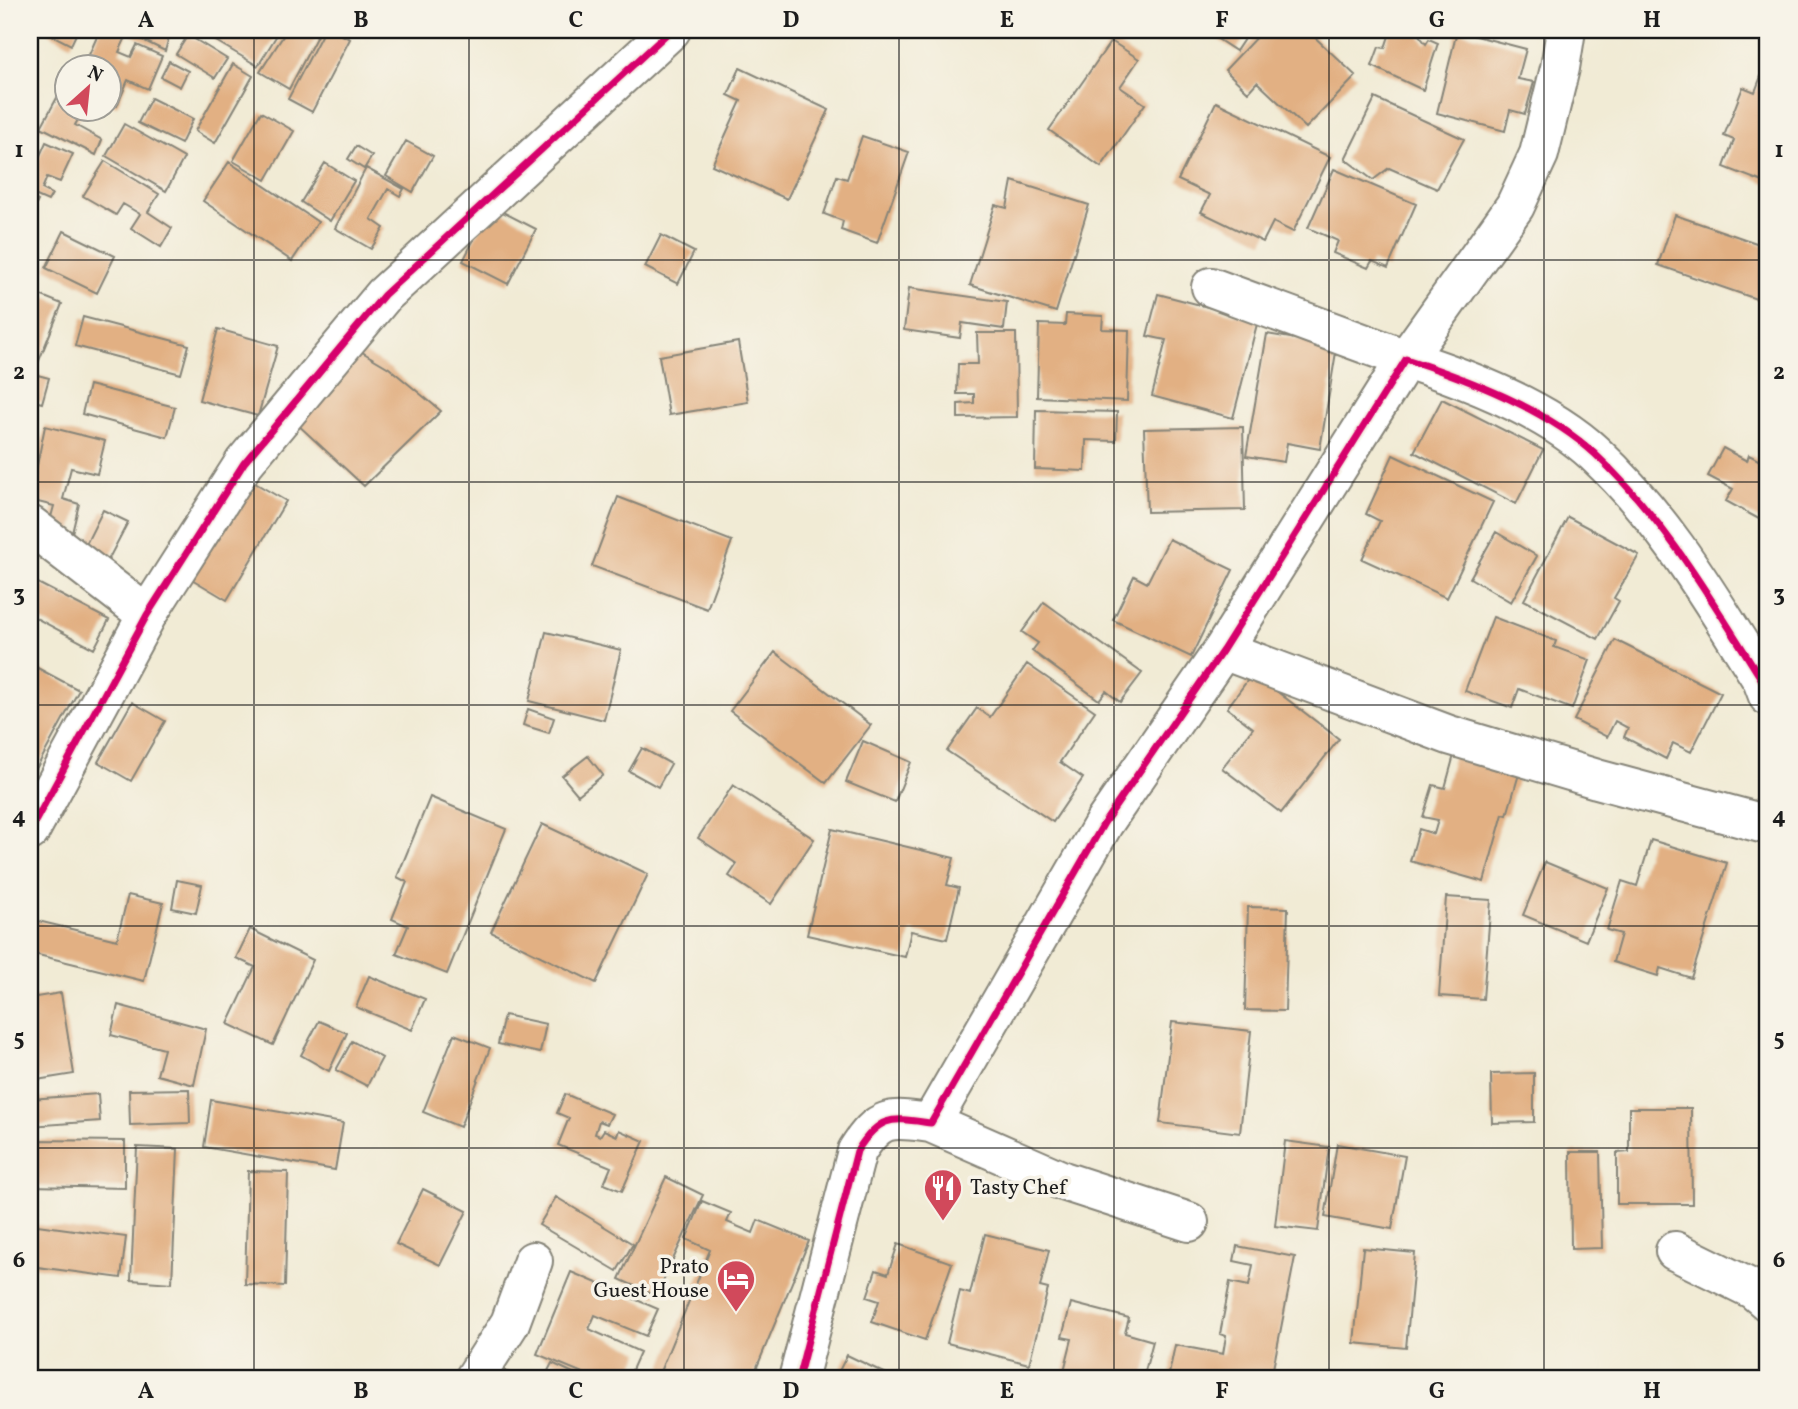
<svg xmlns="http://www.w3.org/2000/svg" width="1798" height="1409" font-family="Vollkorn,serif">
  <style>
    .building { fill: #e2b083 }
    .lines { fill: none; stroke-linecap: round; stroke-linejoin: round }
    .minor-casing { stroke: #868478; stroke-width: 42 }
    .minor { stroke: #fff; stroke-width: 38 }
    .cycleway-casing { stroke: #f7f3e8; stroke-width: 11 }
    .cycleway { stroke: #d6006c; stroke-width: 7 }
    .grid { fill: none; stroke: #1c1c1c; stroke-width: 2; stroke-opacity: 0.55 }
    .labels { text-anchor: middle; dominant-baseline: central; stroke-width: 7; stroke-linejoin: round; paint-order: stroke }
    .poi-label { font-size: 21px; fill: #1c1c1c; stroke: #f7f3e8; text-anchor: start }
    .neatline { fill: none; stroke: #1c1c1c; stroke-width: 2.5 }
    .grid-label { font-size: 23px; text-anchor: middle; font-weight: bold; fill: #1c1c1c }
  </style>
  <rect width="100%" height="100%" fill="#f7f3e8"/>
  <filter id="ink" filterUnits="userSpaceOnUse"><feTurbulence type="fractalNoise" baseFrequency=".0143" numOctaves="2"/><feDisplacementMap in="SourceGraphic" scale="14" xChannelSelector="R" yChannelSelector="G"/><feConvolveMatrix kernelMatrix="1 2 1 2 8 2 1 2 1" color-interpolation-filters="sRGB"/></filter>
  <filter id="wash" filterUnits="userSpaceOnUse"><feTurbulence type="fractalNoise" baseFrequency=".00686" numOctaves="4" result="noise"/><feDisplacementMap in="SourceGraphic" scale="28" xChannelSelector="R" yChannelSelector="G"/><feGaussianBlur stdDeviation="1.57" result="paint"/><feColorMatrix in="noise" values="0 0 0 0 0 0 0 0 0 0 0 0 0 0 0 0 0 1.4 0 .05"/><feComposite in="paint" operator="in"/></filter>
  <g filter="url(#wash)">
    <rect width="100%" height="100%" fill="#f1ebd5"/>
    <g id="blocks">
      <path class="building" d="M42 30H78L71 45Z
        M100 30H115L127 35 119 52 131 57 137 45 162 56 148 89 128 80 117 106 108 103V66H84Z
        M122 30H171L165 51Z
        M213 30H280L258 66 209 37Z
        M287 30H320L289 89 260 72Z
        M324 30H332L350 39 312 112 288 99Z
        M1204 30H1250L1236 51Z
        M1263 30H1307L1356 76 1306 128 1257 82 1248 92 1225 70Z
        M1391 30H1415L1426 44 1429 39 1438 43 1423 90 1372 66 1379 47 1385 48Z
        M1457 31 1526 49 1518 79 1534 82 1525 114 1510 110 1505 131 1437 113Z
        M188 35 227 59 215 78 176 54Z
        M1111 41 1139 59 1120 87 1145 104 1101 167 1049 130Z
        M169 61 188 71 180 87 161 77Z
        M233 64 253 76 215 143 195 131Z
        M740 68 829 110 787 199 712 165 741 101 728 95Z
        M1763 71 1768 74V184L1724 167 1734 140 1724 136 1743 87 1755 92Z
        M58 96 66 101V108L84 110 75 125 102 140 96 155 41 127Z
        M151 98 193 119 181 144 138 123Z
        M1375 98 1464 139 1437 189 1389 168 1373 180 1345 159Z
        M1216 102 1330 157 1293 232 1273 222 1263 242 1201 212 1210 195 1178 180Z
        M261 112 294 131 266 180 233 161Z
        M30 121 41 126 30 150Z
        M124 124 184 158 166 191 106 156Z
        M862 136 909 152 877 243 841 230 843 221 824 214 837 176 847 179Z
        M406 141 433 156 413 192 386 176Z
        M46 142 73 154 60 182 47 177 42 189 52 194 48 201 30 193V178Z
        M356 146 372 156 364 169 348 159Z
        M105 161 159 194 148 212 172 228 161 247 131 228 140 214 123 204 116 215 83 196Z
        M229 162 318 222 292 261 203 201Z
        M325 163 354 181 330 221 301 202Z
        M366 168 404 189 400 196 388 189 371 219 384 228 371 249 335 228Z
        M1334 169 1416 204 1388 268 1372 261 1368 268 1333 253 1338 241 1308 228Z
        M1012 181 1089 205 1056 312 970 285 995 205 1007 208Z
        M30 197 38 201 30 216Z
        M491 206 536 229 508 284 463 261Z
        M1675 215 1768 247V303L1658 265Z
        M64 231 115 256 97 293 46 268Z
        M661 235 694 252 678 284 645 267Z
        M909 288 1007 302 1004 329 962 323 960 338 904 330Z
        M30 291 62 304 36 368 30 366Z
        M1158 294 1258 320 1233 418 1152 396 1166 340 1147 336Z
        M1066 314 1103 316 1102 329 1129 330 1127 401 1037 397 1039 324 1065 325Z
        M83 317 189 345 181 374 75 346Z
        M218 329 278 346 258 416 199 400Z
        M977 333H1016L1017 417 958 418V404L974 403V394H957L958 364H978Z
        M1267 334 1337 346 1320 449 1287 443 1284 462 1246 456Z
        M738 342 748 402 669 415 659 356Z
        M357 349 389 368 441 411 364 486 296 423Z
        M30 373 49 378 42 403 30 400Z
        M89 385 175 407 167 437 82 414Z
        M1442 399 1543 450 1516 504 1414 452Z
        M1036 410 1117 412 1116 441 1086 440 1085 471 1035 469Z
        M45 426 105 441 97 474 71 468 63 499 79 504 72 533 48 528 54 506 30 500Z
        M1243 427 1245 510 1147 512 1144 429Z
        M1723 448 1747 461 1749 455 1768 465V524L1726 501 1733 489 1708 476Z
        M1393 455 1493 502 1447 598 1362 559 1380 521 1366 514Z
        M248 479 286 501 227 600 190 578Z
        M618 497 732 541 707 609 592 566Z
        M103 510 128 522 104 568 80 556Z
        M1568 517 1639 555 1614 598 1619 601 1598 639 1524 600Z
        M1496 532 1537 556 1511 602 1470 578Z
        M1169 539 1233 570 1191 657 1113 620 1134 576 1147 583Z
        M30 579 109 620 94 649 30 615Z
        M1044 602 1142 673 1120 702 1106 691 1099 700 1032 651 1038 643 1022 632Z
        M1493 617 1556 641 1554 647 1590 660 1572 709 1519 689 1512 708 1465 691Z
        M546 632 621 650 604 720 529 701Z
        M1615 640 1721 693 1691 752 1673 743 1666 759 1624 737 1628 728 1615 721 1607 737 1574 720Z
        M775 652 871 725 826 783 730 711Z
        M30 664 79 690 30 780Z
        M1027 664 1095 711 1060 762 1083 778 1053 822 947 751 977 708 990 717Z
        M1253 673 1339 739 1281 813 1222 768 1253 728 1227 708Z
        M132 702 165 721 131 781 98 762Z
        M528 709 554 718 549 733 523 725Z
        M863 741 911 762 895 802 846 782Z
        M642 748 671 764 658 787 629 771Z
        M1454 755 1519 774 1507 815 1503 814 1484 882 1410 861 1419 829 1434 834 1438 820 1423 817 1433 785 1445 788Z
        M588 756 603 775 578 795 562 776Z
        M733 785 814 839 771 904 729 876 737 864 698 838Z
        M430 797 506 829 447 974 396 954 408 926 392 919 407 882 397 877Z
        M542 824 648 874 596 983 491 932Z
        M832 829 954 858 947 885 959 888 947 939 911 931 905 957 807 935Z
        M1651 840 1727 863 1691 978 1660 968 1658 976 1613 962 1621 934 1607 930 1622 881 1637 886Z
        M1545 862 1608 888 1586 941 1523 915Z
        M177 880 202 885 196 913 172 908Z
        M128 895 163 903 144 981 30 953 34 920 117 940Z
        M1446 897 1491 900 1483 999 1439 996Z
        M1248 907 1288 908 1285 1011 1245 1010Z
        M250 929 313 960 273 1045 228 1024 255 967 236 958Z
        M369 976 425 999 412 1030 356 1007Z
        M61 993 74 1074 30 1081V998Z
        M118 1005 206 1029 194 1085 157 1075 164 1049 111 1035Z
        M504 1015 546 1024 540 1053 498 1044Z
        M319 1021 347 1033 329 1071 301 1055Z
        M1172 1022 1251 1031 1240 1133 1160 1123Z
        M454 1034 490 1048 460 1127 423 1112Z
        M352 1041 382 1058 367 1086 336 1070Z
        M1534 1073V1122L1492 1123 1491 1074Z
        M189 1089 190 1123 130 1125 129 1090Z
        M98 1094 100 1121 30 1126V1099Z
        M565 1094 612 1114 607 1124 599 1121 595 1134 600 1136 604 1130 617 1136 619 1130 644 1141 622 1191 604 1184 611 1167 558 1145 569 1118 557 1113Z
        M211 1100 343 1123 335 1170 204 1147Z
        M1629 1108H1691L1692 1204H1617V1153L1629 1152Z
        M30 1140 125 1141V1188L30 1186Z
        M1285 1141 1329 1147 1318 1231 1275 1226Z
        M1337 1144 1405 1156 1392 1229 1325 1217Z
        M137 1147 178 1149 172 1283 131 1280Z
        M1570 1152H1600L1602 1248 1571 1249Z
        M248 1171 288 1172 285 1286 245 1284Z
        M666 1177 703 1195 656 1296 619 1279Z
        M423 1189 467 1211 440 1265 396 1244Z
        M556 1197 633 1244 617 1271 539 1225Z
        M702 1201 731 1213 727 1222 753 1233 758 1220 809 1241 752 1379H657L710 1250 686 1239Z
        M30 1224 126 1237 121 1278 30 1266Z
        M985 1234 1049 1250 1040 1287 1048 1289 1029 1364 947 1343 960 1291 970 1294Z
        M898 1244 952 1263 925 1340 872 1322 879 1301 867 1297 876 1270 888 1274Z
        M1237 1246 1295 1257 1271 1379H1168L1175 1345 1223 1354 1226 1336 1220 1334 1230 1282 1249 1286 1253 1265 1234 1261Z
        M1363 1248 1415 1253 1406 1348 1354 1343Z
        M571 1272 658 1309 646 1336 595 1315 589 1329 640 1352 628 1379H597L537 1354Z
        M1071 1303 1129 1318 1125 1333 1153 1341 1143 1379H1062L1072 1339 1062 1337Z
        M847 1355 897 1379H835Z
        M552 1363 586 1379H544Z
        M505 1371 523 1379H501Z"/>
    </g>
  </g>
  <g filter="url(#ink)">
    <use href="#blocks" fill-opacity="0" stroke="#868478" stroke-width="2"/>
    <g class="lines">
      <g class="minor-casing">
        <path id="minor" d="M1211 287 1406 359 1515 206 1539 154 1560 68 1566 30
          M30 525 147 615
          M1223 650 1449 735 1597 779 1768 825
          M30 831 147 615 244 463 384 295 671 30
          M931 1123 1063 1181 1189 1222
          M1675 1251 1754 1290 1768 1302
          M474 1379 510 1323 533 1261
          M798 1379 857 1151C880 1114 892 1118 931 1123L1104 823 1223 650 1406 359C1468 379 1547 409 1595 454 1665 519 1712 601 1762 680L1768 696"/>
      </g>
      <use href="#minor" class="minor"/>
      <g class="cycleway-casing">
        <path id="cycleway" d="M30 831 147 615 244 463 384 295 671 30
          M798 1379 857 1151C880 1114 892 1118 931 1123L1104 823 1223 650 1406 359C1468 379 1547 409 1595 454 1665 519 1712 601 1762 680L1768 696"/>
      </g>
      <use href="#cycleway" class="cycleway"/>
    </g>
  </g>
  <path class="grid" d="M254 30V1379M469 30V1379M684 30V1379M899 30V1379M1114 30V1379M1329 30V1379M1544 30V1379M30 260H1768M30 482H1768M30 705H1768M30 926H1768M30 1148H1768"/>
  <defs>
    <g id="restaurant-pin" transform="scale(2.0125)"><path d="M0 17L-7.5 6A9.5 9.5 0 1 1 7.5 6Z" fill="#d1495b" stroke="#f7f3e8"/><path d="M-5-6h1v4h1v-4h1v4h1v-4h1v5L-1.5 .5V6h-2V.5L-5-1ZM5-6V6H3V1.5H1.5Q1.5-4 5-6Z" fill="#fff"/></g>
    <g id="hotel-pin" transform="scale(2.0125)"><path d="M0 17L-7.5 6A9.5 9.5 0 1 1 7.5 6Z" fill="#d1495b" stroke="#f7f3e8"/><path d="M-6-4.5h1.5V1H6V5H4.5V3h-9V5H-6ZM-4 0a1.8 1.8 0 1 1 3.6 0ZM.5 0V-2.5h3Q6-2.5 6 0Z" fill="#fff"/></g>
  </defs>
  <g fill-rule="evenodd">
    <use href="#restaurant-pin" x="943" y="1188"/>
    <use href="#hotel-pin" x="736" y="1279"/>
  </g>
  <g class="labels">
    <g class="poi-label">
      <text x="970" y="1188">Tasty Chef</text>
      <text x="709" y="1267" text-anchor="end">Prato<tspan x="709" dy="24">Guest House</tspan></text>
    </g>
  </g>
  <rect width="1798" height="1409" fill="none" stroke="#f7f3e8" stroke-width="77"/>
  <g transform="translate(88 88) rotate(27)"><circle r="33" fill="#f7f3e8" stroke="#9f9d96" stroke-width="2"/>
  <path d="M0-5L12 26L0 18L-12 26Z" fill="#d1495b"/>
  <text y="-10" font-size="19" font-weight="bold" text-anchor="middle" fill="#1c1c1c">N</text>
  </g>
  <rect x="38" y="38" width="1721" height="1332" class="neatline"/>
  <g class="grid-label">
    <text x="146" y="27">A</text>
    <text x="361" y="27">B</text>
    <text x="576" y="27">C</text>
    <text x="791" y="27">D</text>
    <text x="1007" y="27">E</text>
    <text x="1222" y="27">F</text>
    <text x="1437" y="27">G</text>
    <text x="1652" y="27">H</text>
    <text x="19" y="157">1</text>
    <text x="1779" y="157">1</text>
    <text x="19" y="379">2</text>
    <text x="1779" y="379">2</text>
    <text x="19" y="601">3</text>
    <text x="1779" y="601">3</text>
    <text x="19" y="823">4</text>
    <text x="1779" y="823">4</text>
    <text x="19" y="1045">5</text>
    <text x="1779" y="1045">5</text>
    <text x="19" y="1267">6</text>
    <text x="1779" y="1267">6</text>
    <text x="146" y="1398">A</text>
    <text x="361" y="1398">B</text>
    <text x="576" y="1398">C</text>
    <text x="791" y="1398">D</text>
    <text x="1007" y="1398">E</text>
    <text x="1222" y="1398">F</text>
    <text x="1437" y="1398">G</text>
    <text x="1652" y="1398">H</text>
  </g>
</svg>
